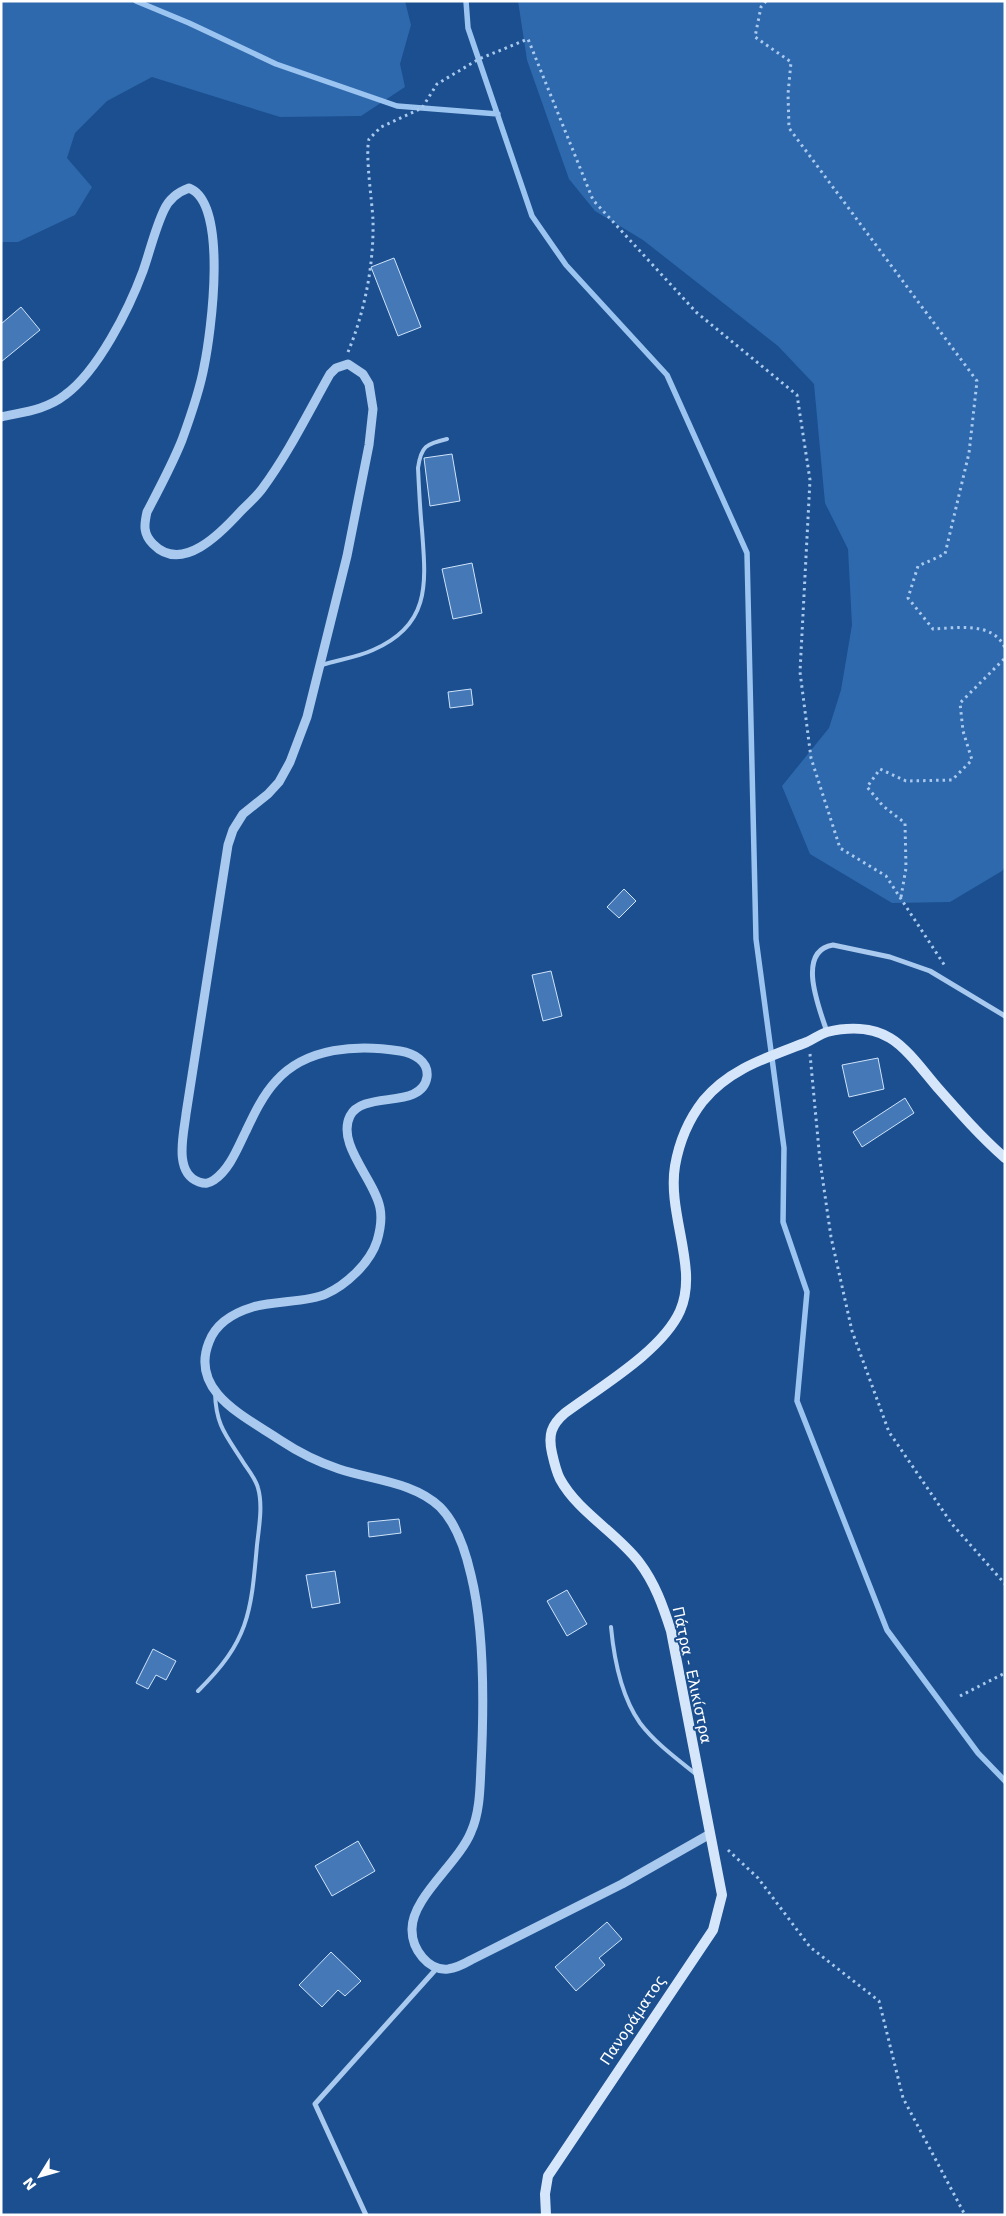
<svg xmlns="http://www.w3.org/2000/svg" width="1006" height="2216" font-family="'DejaVu Sans',sans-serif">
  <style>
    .green { fill: #2e69ad }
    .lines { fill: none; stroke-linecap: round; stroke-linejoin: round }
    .stream { stroke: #9cc4f0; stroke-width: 5.5 }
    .building { fill: #4478b7; stroke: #cfe3fa }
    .path { stroke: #a9c9ee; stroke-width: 3; stroke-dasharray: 2.5 4; stroke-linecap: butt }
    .service { stroke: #a9c9ee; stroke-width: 4 }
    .minor { stroke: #a9c9ee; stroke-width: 5 }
    .tertiary { stroke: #a9c9ee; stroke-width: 9 }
    .secondary { stroke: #d6e6fa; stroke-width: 10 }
    .labels { text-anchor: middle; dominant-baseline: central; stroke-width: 4; stroke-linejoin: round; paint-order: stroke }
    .street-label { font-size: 15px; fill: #fff; stroke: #1b4f8f }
  </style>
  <rect width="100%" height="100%" fill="#1b4f8f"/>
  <path class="green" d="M1 1H405L411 25 400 64 405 87 361 116 280 117 152 77 107 101 75 133 67 158 92 187 75 215 18 242H1Z
    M518 1H1005V866L1002 871 950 902 892 903 810 854 782 786 829 728 841 690 852 625 848 549 825 503 814 384 778 346 643 240 595 211 569 179 527 60Z"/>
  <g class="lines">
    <path class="stream" d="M136 1 189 23 276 64 397 106 498 114
      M466 1 468 28 532 216 566 265 667 375 747 553 756 939 784 1148 783 1222 807 1292 797 1401 887 1630 978 1753 1005 1781"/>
  </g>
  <path class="building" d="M394 258 421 327 398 336 371 267Z
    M21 307 40 330 1 362V324Z
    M452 454 460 501 430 506 424 458Z
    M472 563 482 613 453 619 442 569Z
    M471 689 473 705 450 708 448 692Z
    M624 889 636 901 619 918 607 907Z
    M551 971 562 1016 543 1021 532 975Z
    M878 1058 884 1089 849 1097 842 1065Z
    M905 1098 914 1113 862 1147 853 1132Z
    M399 1519 401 1533 369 1537 368 1522Z
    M335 1571 340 1603 312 1608 306 1575Z
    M567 1590 587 1624 567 1636 547 1601Z
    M153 1649 176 1661 166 1680 156 1675 148 1689 136 1683Z
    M358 1841 375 1871 332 1896 315 1866Z
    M607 1922 622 1939 599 1958 605 1965 576 1991 555 1967Z
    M331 1952 361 1981 345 1996 338 1990 322 2007 299 1985Z"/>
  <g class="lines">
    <path class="path" d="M766 1 761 7 755 37 791 62 788 94 789 128 977 381 969 453 945 554 918 566 908 598 933 629C957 628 993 621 1005 648
      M348 352C365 311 374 264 373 220 372 200 365 155 369 139L381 127 422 108 437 84 479 59 528 39 593 200 696 312 797 395 810 480 800 672 811 758 840 848 886 876 945 966
      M901 897 906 868 905 823 883 806 867 787 880 769 906 781 952 780 972 760 963 731 960 703 1005 658
      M810 1054 820 1161 831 1237 852 1331 889 1432 952 1524 1005 1584
      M960 1696 1005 1673
      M728 1850 758 1878 810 1947 879 2001 903 2098 965 2215"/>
    <path class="service" d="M322 665C338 660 358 657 373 650 431 625 426 583 422 530 420 510 419 489 418 468 421 446 426 444 447 439
      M611 1627C614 1659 621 1696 640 1723 655 1743 677 1759 697 1775
      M198 1691C249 1641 251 1613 257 1545 259 1527 263 1505 258 1488 256 1480 250 1472 245 1465 227 1436 216 1427 215 1393"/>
    <path class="minor" d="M827 1032C820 1010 795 951 833 945L890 957 930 971 1005 1016
      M366 2215 315 2104 437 1968"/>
    <path class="tertiary" d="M1 417C23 412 46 410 65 395 98 371 129 309 143 271 150 251 155 229 164 210 169 199 178 192 189 188 229 203 211 333 204 367 200 389 190 418 182 440 172 465 159 489 147 512 144 525 143 534 153 544 182 574 221 533 241 511 248 504 256 497 262 489 288 454 308 413 330 374L336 368 348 364 363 374 369 384 373 409 369 445 347 556 307 717 290 762 279 782 268 794 243 814 233 830 228 845 186 1114C184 1133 173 1173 199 1182 205 1184 208 1184 214 1180 230 1169 238 1147 246 1131 254 1114 263 1095 276 1081 306 1047 358 1044 400 1051 413 1053 429 1061 427 1077 422 1110 363 1090 350 1116 336 1144 375 1180 380 1208 382 1218 380 1231 377 1241 370 1263 346 1285 326 1294 309 1302 274 1301 253 1307 233 1313 216 1323 209 1342 189 1392 246 1417 280 1440 298 1452 318 1462 339 1469 372 1480 414 1482 440 1507 456 1523 466 1553 471 1575 485 1632 484 1707 481 1766 480 1788 480 1812 471 1832 458 1864 411 1898 412 1930 412 1949 428 1971 448 1969 456 1968 464 1964 471 1960L622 1884 710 1834"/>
    <path class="secondary" d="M546 2215 545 2194 548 2176 713 1930 722 1895 671 1631C663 1606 655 1583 639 1562 616 1532 578 1512 560 1479 556 1471 554 1462 552 1453 548 1435 551 1425 565 1413 600 1387 662 1351 680 1311 699 1269 667 1214 675 1166 679 1143 689 1119 703 1101 730 1068 769 1057 807 1042 814 1039 820 1034 827 1032 848 1027 872 1027 890 1038 907 1048 924 1072 937 1087 959 1112 980 1136 1005 1158"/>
  </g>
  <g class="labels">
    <g class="street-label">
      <text transform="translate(692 1675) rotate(78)">Πάτρα - Ελικίστρα</text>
      <text transform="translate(633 2020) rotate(-56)">Πανοράματος</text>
    </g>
  </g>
  <rect width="1006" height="2216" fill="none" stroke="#ffffff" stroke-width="5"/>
  <g transform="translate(40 2176) rotate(233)" stroke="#1b4f8f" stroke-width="4" paint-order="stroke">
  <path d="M0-4L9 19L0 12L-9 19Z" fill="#ffffff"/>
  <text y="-8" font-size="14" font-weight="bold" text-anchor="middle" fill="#ffffff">N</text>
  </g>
</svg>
